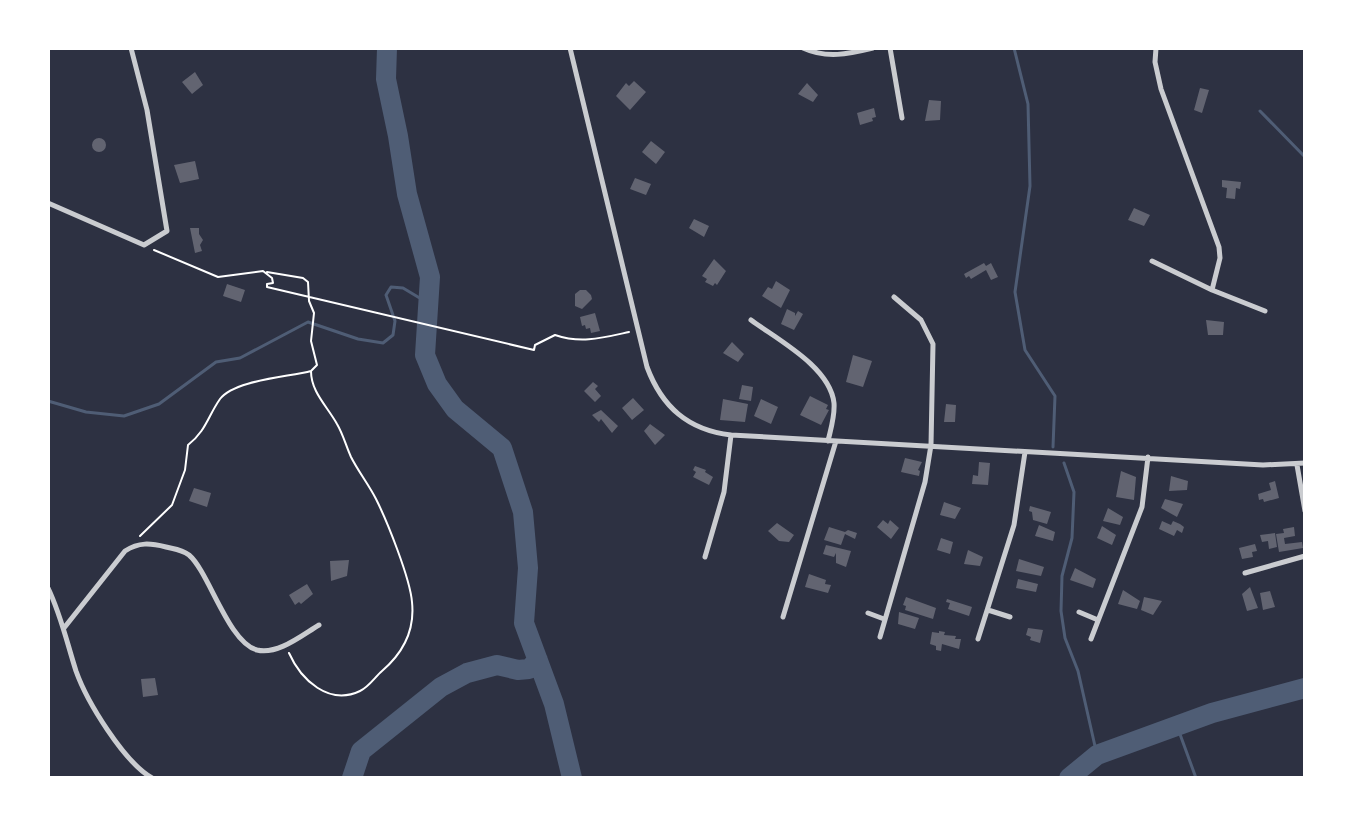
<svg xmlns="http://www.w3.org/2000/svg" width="1353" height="826" font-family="'Work Sans',sans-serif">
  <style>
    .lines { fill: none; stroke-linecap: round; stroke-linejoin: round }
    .stream { stroke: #4f5d75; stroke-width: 3 }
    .river { stroke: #4f5d75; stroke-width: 20 }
    .building { fill: #626471 }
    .path { stroke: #fff; stroke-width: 2 }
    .minor { stroke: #caccd0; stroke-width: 5 }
  </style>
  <rect width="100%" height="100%" fill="#2d3142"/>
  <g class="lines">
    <path class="stream" d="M1014 48 1028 104 1030 186 1015 292 1025 350 1055 396 1053 447
      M1260 111 1305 157
      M48 401 86 412 124 416 159 404 216 362 240 358 308 322 358 339 383 343 393 335 395 321 386 295 391 287 403 288 428 303
      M1064 463 1074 492 1072 538 1062 576 1061 611 1065 638 1078 671 1097 755
      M1177 726 1196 778"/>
    <path class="river" d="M387 48 386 79 398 136 407 194 430 277 425 355 437 384 455 409 502 448 523 512 528 568 524 623 554 704 572 778
      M352 778 361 751 441 687 467 673 497 665 518 670 529 669 538 660
      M1069 778 1097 755 1212 713 1305 688"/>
  </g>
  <path class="building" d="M195 72 203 85 192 94 182 82Z
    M634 81 646 92 630 110 616 96 626 83 629 86Z
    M807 83 818 95 813 102 798 94Z
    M1200 88 1209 90 1202 113 1194 110Z
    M929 100 941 101 940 120 925 121Z
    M874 108 876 117 872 118 873 121 860 125 857 113Z
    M92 145a7 7 0 1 1 14 0a7 7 0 1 1-14 0Z
    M651 141 665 152 656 164 642 152Z
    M195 161 199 179 180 183 174 165Z
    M635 178 651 184 646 195 630 189Z
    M1222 180 1241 182 1240 189 1236 188 1235 199 1226 198 1227 188 1222 187Z
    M1134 208 1150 215 1144 226 1128 220Z
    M694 219 709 226 704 237 689 228Z
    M190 228H199V234L203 240 200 245 202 251 195 253Z
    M714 259 726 271 717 285 715 283 713 286 705 282 707 279 702 276Z
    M984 263 986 266 991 263 998 277 991 280 986 270 971 279 969 276 966 278 964 274Z
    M776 281 790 290 781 308 762 296 768 287 772 289Z
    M227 284 245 290 241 302 223 296Z
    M580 290H586L591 295 592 299 582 309 575 306V294Z
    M787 309 795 313V316L798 311 803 314 794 330 781 324Z
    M595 313 600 331 591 333 590 328 586 329 585 325 582 326 580 317Z
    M1206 320 1224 322 1223 335H1208Z
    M732 342 744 354 738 362 723 353Z
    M853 355 872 361 863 387 846 382Z
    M593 382 598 386 595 389 601 396 595 402 584 391Z
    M742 385 753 387 751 401 739 399Z
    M810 396 828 405 826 409 829 410 821 425 800 415Z
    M633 398 644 410 632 420 622 408Z
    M723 399 748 404 745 422 720 420Z
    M761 399 778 407 771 424 754 416Z
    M946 404 956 405 955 422H944Z
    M601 410 618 426 612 433 601 419 599 422 592 415Z
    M650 424 665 435 655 445 644 431Z
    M905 458 922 462 918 470 920 471 919 476 901 472Z
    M979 462 990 463 988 485 972 484 973 475 978 476Z
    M695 466 706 470 705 472 713 477 709 485 693 477 696 472 693 470Z
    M1121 471 1136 477 1134 500 1116 497Z
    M1171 476 1188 481 1187 490 1169 491Z
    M1275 481 1279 498 1264 502 1263 499 1259 500 1258 494 1271 490 1269 483Z
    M194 488 211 493 207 507 189 501Z
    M1165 499 1183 504 1177 517 1161 508Z
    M944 502 961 508 955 519 940 515Z
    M1030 506 1051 512 1047 524 1033 520 1032 512 1029 511Z
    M1108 508 1123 517 1120 525 1103 521Z
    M883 520 888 524 890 520 899 528 891 539 877 527Z
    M1162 521 1171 525 1173 521 1180 524 1184 527 1182 533 1177 530 1174 536 1159 529Z
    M777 523 794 535 789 542 779 541 768 531Z
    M1039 525 1055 532 1053 541 1035 536Z
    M1102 526 1116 535 1112 545 1097 538Z
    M829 527 845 532 848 530 857 533 855 539 845 534 841 545 824 540Z
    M1294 527 1295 536 1284 538 1285 544 1302 542 1303 548 1279 552 1276 534 1284 533 1283 529Z
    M1275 533 1277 547 1269 549 1268 541 1262 542 1260 535Z
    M941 538 953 542 950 554 937 550Z
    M1255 544 1257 551 1252 552 1253 557 1242 559 1239 548Z
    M826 545 851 551 846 567 836 563V553L834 557 823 554Z
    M968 550 983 557 980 566 964 564Z
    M1019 559 1044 567 1041 576 1016 571Z
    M349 560 347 576 331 581 330 561Z
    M1075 568 1096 579 1093 588 1070 580Z
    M809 574 826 580 825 584 831 585 828 593 805 587Z
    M1018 579 1038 584 1036 592 1016 588Z
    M307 584 313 594 301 604 299 602 295 605 289 595Z
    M1250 587 1258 608 1247 611 1242 594Z
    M1123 590 1140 601 1137 609 1118 604Z
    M1270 591 1275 607 1263 610 1260 593Z
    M906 597 936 608 933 619 905 610 906 606 903 605Z
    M1144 597 1162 601 1153 615 1141 610Z
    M947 599 972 607 969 616 948 609 950 603 946 602Z
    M899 612 919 618 915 629 898 624Z
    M1028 628 1043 630 1040 643 1030 640 1031 637 1026 635Z
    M939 631 945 632 944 635 956 636 955 639H961L959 649 942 644 941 651 936 650V646L930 644 932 632 939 633Z
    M155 678 158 695 143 697 141 679Z"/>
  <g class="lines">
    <path class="path" d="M154 250 218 277 263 271 272 278 273 283 267 284V287L534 350 535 345 555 335C581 344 602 338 629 332
      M140 536 172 505 185 470 188 445C206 431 208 416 220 399 234 380 289 377 311 371L317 365 311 341 314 313 309 301 308 282 303 278 267 272
      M289 653C301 680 329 706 360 691 369 687 375 677 382 671 403 653 415 630 412 602 410 578 387 521 376 499 369 485 358 471 351 457 346 446 343 434 337 424 327 406 311 392 311 371"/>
    <path class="minor" d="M570 48 647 367C662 407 688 430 731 435L1263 465 1305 463
      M803 48C827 59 848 54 873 48
      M890 48 902 118
      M1156 48 1155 62 1161 89 1219 247 1220 258 1212 290
      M48 203 144 245 167 231 147 110 131 48
      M1152 261 1212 290 1265 311
      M751 320C778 340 830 367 834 403 835 416 831 428 828 441
      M1297 465 1305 511
      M705 557 724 492 731 435
      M1245 573 1305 556
      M48 588C61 615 67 643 76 671 87 702 124 762 152 778
      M988 610 1010 617
      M1079 612 1098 620
      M868 613 884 619
      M783 617 836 441
      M64 628 125 551C139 542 150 543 166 547 174 549 181 549 189 555 209 572 228 642 257 650 278 655 302 635 319 625
      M880 637 925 482 931 445 933 344 921 320 894 297
      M978 639 1014 525 1025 452
      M1091 639 1142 507 1148 457"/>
  </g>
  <rect width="1353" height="826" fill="none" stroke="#ffffff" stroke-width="100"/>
</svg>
